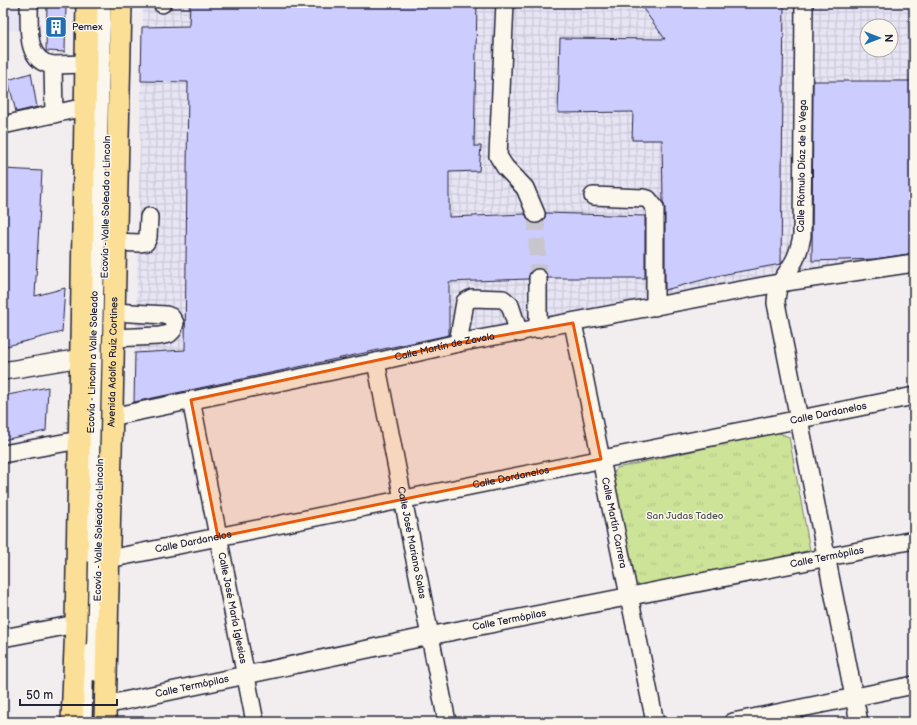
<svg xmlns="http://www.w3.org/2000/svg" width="917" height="725" font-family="'Balsamiq Sans',sans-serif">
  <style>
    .built { fill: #e7e4f4 }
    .industrial { fill: url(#industrial-grid); fill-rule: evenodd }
    .park { fill: url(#park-tufts); stroke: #78826a }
    .building { fill: #cdccff; stroke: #22223b }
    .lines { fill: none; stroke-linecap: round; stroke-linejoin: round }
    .minor-tunnel { stroke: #c8c5cc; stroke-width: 17; stroke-dasharray: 17 8; stroke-linecap: butt }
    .minor-casing { stroke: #22223b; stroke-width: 20 }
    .major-casing { stroke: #22223b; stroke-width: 24 }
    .minor { stroke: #fbf7ec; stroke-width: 17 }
    .major { stroke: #fbdf96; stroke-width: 21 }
    .marked { fill: #e8590c; fill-opacity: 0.2; stroke: #e8590c; stroke-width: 3; stroke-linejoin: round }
    .labels { text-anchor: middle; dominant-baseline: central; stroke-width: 3; stroke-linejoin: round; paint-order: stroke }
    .poi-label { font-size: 10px; fill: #22223b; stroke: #fbf7ec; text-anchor: start }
    .street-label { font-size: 10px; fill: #22223b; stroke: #fbf7ec }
    .park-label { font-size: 10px; fill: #4d5252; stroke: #fbf7ec }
  </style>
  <defs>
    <pattern id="industrial-grid" width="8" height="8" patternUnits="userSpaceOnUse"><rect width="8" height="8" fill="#e7e4f4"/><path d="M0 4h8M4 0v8" fill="none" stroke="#c6c3d2"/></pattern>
    <pattern id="park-tufts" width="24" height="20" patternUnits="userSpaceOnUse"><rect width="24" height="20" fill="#cde398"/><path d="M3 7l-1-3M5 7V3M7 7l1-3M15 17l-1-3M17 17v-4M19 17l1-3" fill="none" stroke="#b0c284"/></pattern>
  </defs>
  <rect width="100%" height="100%" fill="#f2eef0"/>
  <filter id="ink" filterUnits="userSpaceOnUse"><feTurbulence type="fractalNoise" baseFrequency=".025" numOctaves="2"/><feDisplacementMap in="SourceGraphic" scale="8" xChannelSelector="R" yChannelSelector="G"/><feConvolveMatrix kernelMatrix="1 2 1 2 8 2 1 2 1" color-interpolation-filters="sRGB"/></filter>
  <g filter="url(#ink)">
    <path class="built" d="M3 3H20V31L3 30Z"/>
    <path class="industrial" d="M143 3H914V252L134 408ZM867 26H891V50H867Z"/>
    <path class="park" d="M777 432 789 437 810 550 646 590 635 585 611 478 617 468Z"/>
    <path class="building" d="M47 3H66L65 52 46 51Z
      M190 3H477L474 146H481L479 171 449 172V217L525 214 530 222 535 224 544 220 546 213 645 216V278H548L543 270 538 268 530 273 528 279 449 282V335L134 402 135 353 185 350 188 82 141 81 142 27 189 26Z
      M639 3H784L781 264 721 275 665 290V208L663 202 662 140H632L633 112 558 113 560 38 665 39Z
      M31 73 37 107 16 112 8 80Z
      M813 81H914V253L875 259 812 261Z
      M3 169 42 171 35 296 65 288 62 332 3 347Z
      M48 387 46 431 3 440V396Z"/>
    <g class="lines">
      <path class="minor-tunnel" d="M536 214 538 278"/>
      <g class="minor-casing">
        <g id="minor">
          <path d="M29 3C30 25 24 62 53 65"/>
          <path d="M162 3V4"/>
          <path d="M505 3 498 156 505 167 525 188 536 214"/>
          <path d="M804 3 802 236C800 246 798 255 793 263 783 281 777 281 776 303L859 722"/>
          <path d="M54 114 53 65 86 64"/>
          <path d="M3 125 85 107"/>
          <path d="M593 196 643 198 648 199 655 208V307"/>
          <path d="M115 242 139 243 146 242 148 237 149 217"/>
          <path d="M538 278V329"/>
          <path id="s1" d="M573 323 655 722"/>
          <path d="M113 338 159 336 169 334 173 330 175 323 171 317 166 315 114 312"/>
          <path d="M458 343 465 302 472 298 503 299 510 305 519 333"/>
          <path id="s2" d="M376 362 447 722"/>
          <path d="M3 371 81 358"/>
          <path id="s3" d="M191 400 255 722"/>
          <path id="s4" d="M111 417 376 362 458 343 779 283 914 263"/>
          <path d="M3 454 79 440"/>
          <path id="s5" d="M88 553 102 3"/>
          <path id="s6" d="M109 559 914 396"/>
          <path d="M3 638 76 624"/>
          <path d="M95 672 98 542"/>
          <path id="s7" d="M105 705 429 636 914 540"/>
          <path d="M83 722 85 653"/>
          <path d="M733 722 914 685"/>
        </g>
      </g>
      <g class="major-casing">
        <g id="major">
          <path d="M72 722 76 624 87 3"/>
          <path id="s8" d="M105 722 121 3"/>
        </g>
      </g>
      <use href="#minor" class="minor"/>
      <use href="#major" class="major"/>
    </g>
  </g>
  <path class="marked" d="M573 323 601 459 218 537 191 400 458 343Z"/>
  <defs>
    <g id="building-square" transform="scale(1.15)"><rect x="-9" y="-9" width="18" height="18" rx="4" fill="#1f6fb2" stroke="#fbf7ec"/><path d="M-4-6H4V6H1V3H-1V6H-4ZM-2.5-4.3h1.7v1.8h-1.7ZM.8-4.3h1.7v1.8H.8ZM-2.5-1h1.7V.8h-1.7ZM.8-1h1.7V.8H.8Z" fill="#fff"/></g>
  </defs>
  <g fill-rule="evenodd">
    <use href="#building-square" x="56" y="27"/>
  </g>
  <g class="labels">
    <g class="poi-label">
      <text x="72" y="27">Pemex</text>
    </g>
    <g class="street-label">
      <text transform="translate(802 166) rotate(-89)">Calle Rómulo Díaz de la Vega</text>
      <text transform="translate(106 207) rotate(-89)">Ecovía - Valle Soleado a Lincoln</text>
      <text stroke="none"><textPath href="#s4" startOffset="341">Calle Martín de Zavala</textPath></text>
      <text stroke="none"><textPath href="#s5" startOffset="191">Ecovía - Lincoln a Valle Soleado</textPath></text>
      <text stroke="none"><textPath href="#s8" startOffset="360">Avenida Adolfo Ruíz Cortines</textPath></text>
      <text stroke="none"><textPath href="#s6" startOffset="734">Calle Dardanelos</textPath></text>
      <text stroke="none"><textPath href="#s6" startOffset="410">Calle Dardanelos</textPath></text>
      <text stroke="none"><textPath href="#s1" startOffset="204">Calle Martín Carrera</textPath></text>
      <text transform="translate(99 530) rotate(-89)">Ecovía - Valle Soleado a Lincoln</text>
      <text stroke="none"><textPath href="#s6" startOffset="86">Calle Dardanelos</textPath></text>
      <text stroke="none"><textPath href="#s2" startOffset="184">Calle José Mariano Salas</textPath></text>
      <text stroke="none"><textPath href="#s7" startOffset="737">Calle Termópilas</textPath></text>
      <text stroke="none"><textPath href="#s3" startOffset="212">Calle José María Iglesias</textPath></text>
      <text stroke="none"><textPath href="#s7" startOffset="413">Calle Termópilas</textPath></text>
      <text stroke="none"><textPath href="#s7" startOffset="89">Calle Termópilas</textPath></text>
    </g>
    <g class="park-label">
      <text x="685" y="516">San Judas Tadeo</text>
    </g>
  </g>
  <rect width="917" height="725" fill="none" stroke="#fbf7ec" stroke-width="16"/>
  <rect x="8" y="8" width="901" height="709" fill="none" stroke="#22223b" stroke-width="1.5" filter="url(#ink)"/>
  <g transform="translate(879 38) rotate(90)"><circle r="19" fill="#fbf7ec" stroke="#a4a2a5"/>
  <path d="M0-3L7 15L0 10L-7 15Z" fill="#1f6fb2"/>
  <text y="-6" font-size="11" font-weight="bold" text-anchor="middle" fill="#22223b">N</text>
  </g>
  <path d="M20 699v6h97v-6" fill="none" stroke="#22223b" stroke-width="2"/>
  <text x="26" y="699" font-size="12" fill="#22223b" stroke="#fbf7ec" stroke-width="3" paint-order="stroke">50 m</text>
</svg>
